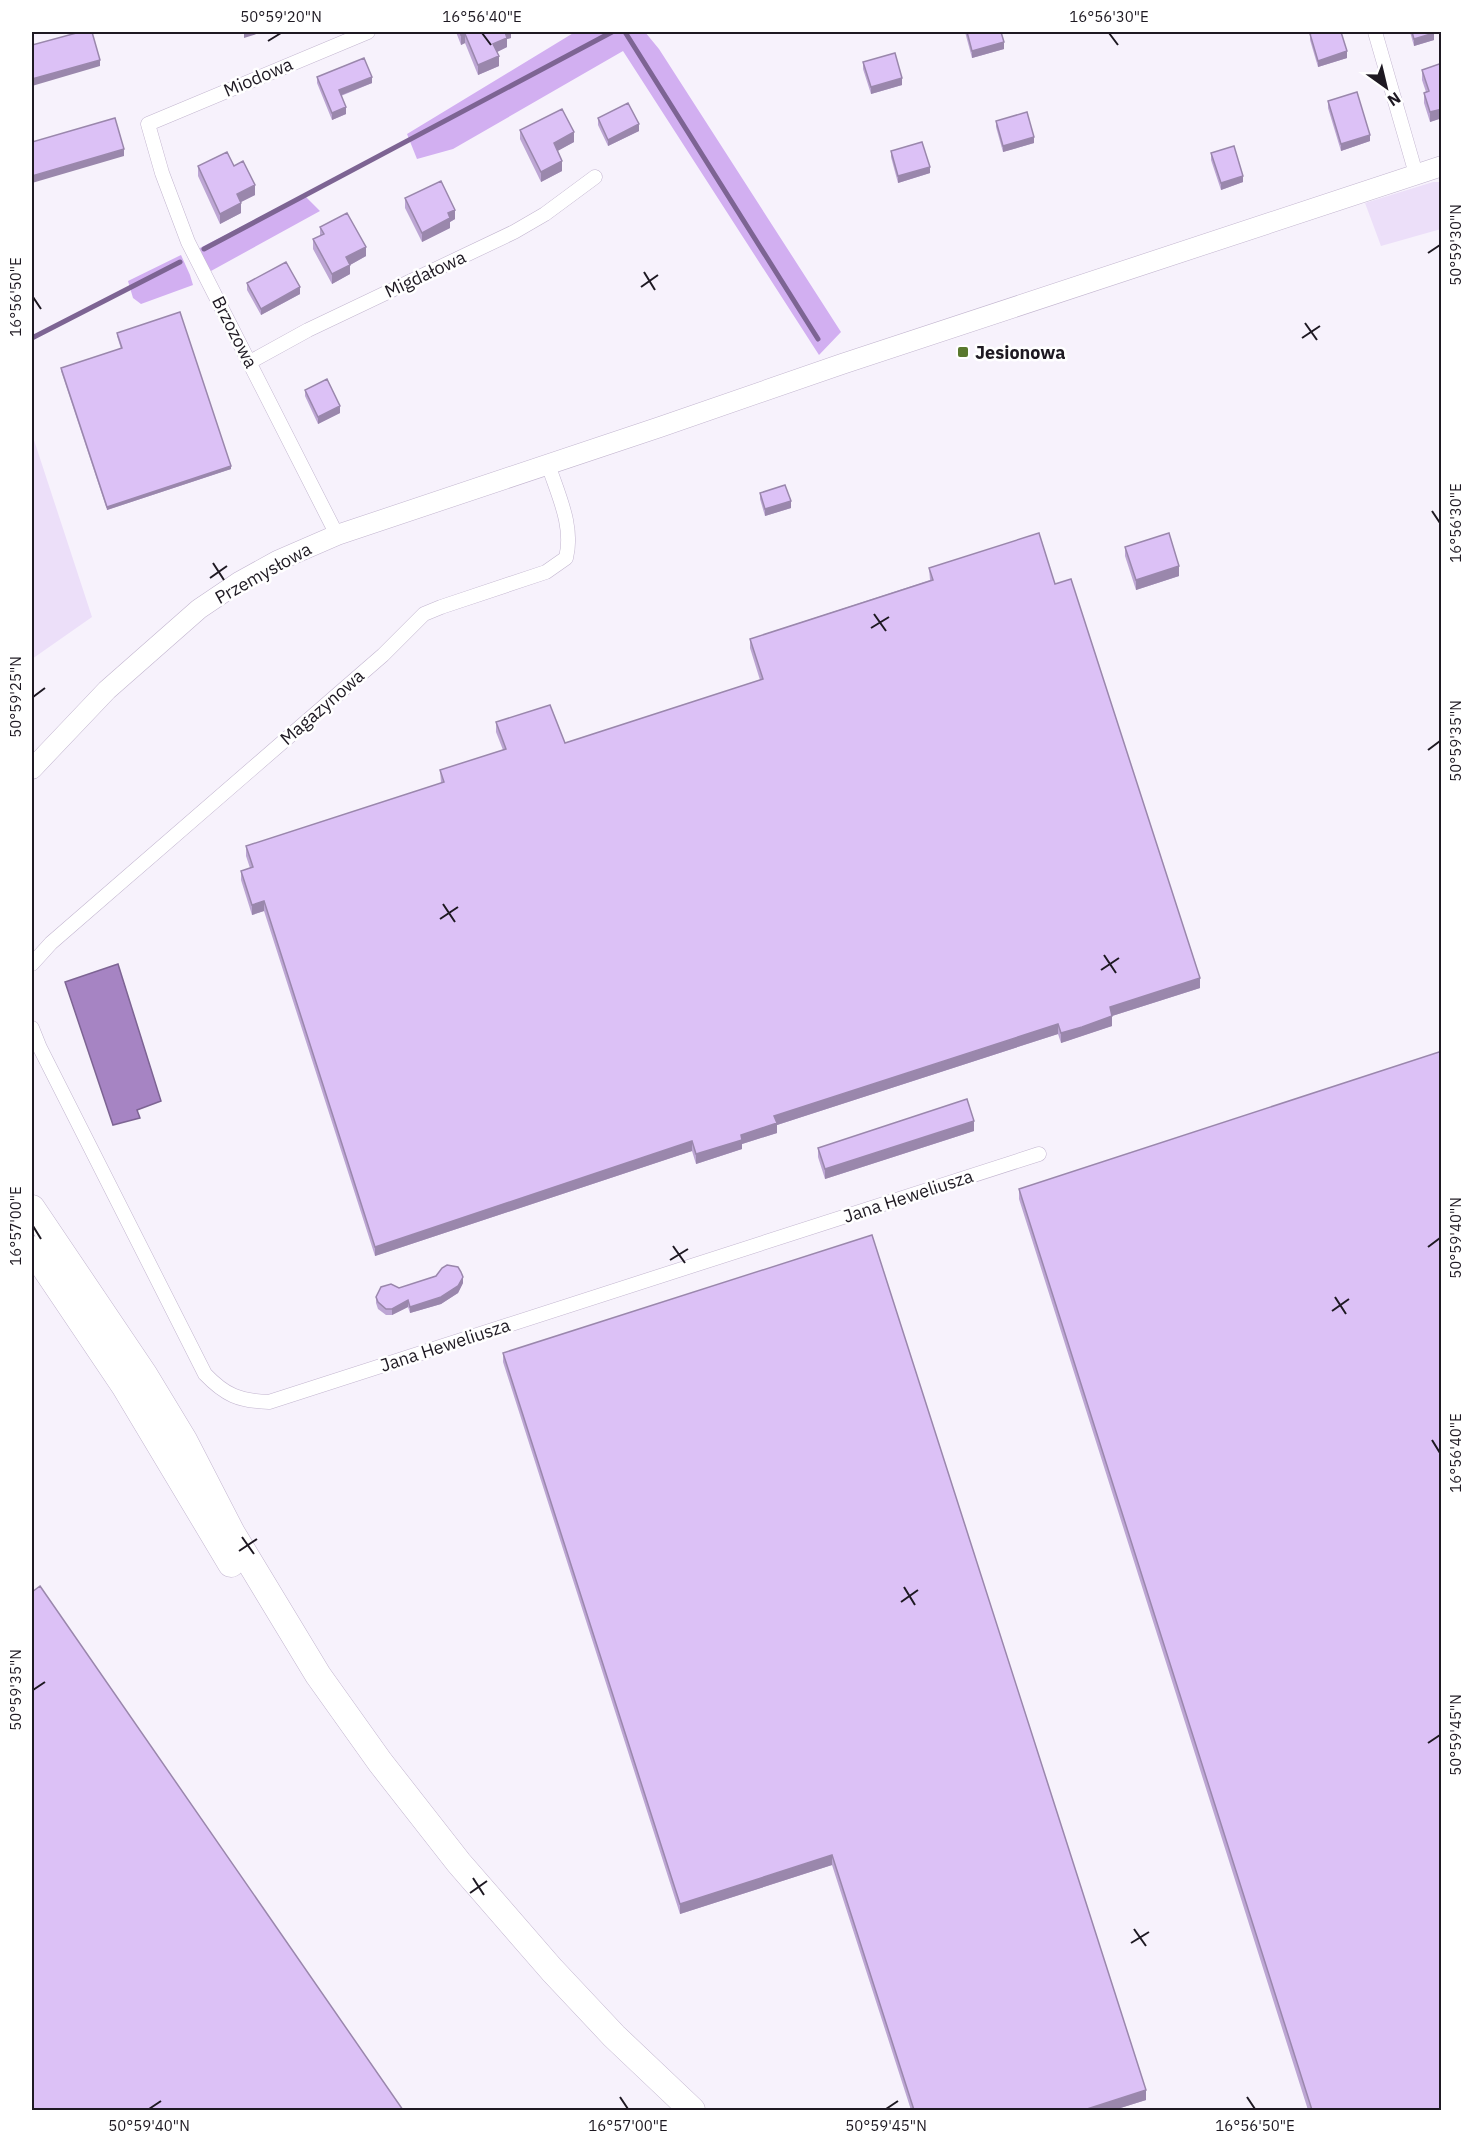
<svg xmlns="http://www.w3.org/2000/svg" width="1473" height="2142" font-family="'IBM Plex Sans',sans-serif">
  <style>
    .green { fill: #ecdff9 }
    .forest { fill: #d2aff1 }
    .water { fill: #a684c3; stroke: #7d6493; stroke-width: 1.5 }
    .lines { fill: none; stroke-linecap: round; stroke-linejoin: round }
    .stream { stroke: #7d6493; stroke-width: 5 }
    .street-casing { stroke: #c2b5cf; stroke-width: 15 }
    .secondary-casing { stroke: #c2b5cf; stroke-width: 21 }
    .highway-casing { stroke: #c2b5cf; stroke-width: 27 }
    .street { stroke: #fff; stroke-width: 14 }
    .secondary { stroke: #fff; stroke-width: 20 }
    .highway { stroke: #fff; stroke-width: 26 }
    .wall { fill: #bda6d4 }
    .shaded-wall { fill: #9a87ac }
    .building { fill: #dcc1f6; stroke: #9a87ac; stroke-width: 1.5 }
    .ticks { fill: none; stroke: #1e1922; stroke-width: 2 }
    .poi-dot { fill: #59782d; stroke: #fff; stroke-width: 2 }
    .labels { text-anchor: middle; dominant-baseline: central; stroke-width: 5; stroke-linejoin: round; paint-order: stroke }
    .street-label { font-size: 18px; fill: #1e1922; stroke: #fff }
    .poi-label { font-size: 18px; font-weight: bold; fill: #1e1922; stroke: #fff; text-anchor: start }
    .neatline { fill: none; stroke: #1e1922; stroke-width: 2 }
    .ticks-label { font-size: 15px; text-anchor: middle; fill: #1e1922 }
  </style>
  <rect width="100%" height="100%" fill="#f7f2fc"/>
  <path class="green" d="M1433 182H1441V229L1381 246 1365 203Z
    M32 434 92 617 32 659Z"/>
  <path class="forest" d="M575 32H645L659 49 841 332 819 355 623 51 453 149 417 159 407 134Z
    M305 196 320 211 211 271 198 249 283 205Z
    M181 255 190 275 193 285 141 304 133 298 128 281Z"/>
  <path class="water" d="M118 964 161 1101 137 1110 140 1118 113 1125 65 982Z"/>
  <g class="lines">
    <path class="stream" d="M625 32 818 339
      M204 249 612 32
      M32 338 180 262"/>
    <g class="street-casing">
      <path id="street" d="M1375 32 1416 174
        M250 362 308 330 514 232 545 214 595 177
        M337 535 188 242 162 173 148 124 368 32
        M32 964 51 943 383 655 424 614 441 607 546 572 566 558C574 526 558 495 548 464
        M32 1028 40 1048 205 1374C225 1395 239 1401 269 1402L1039 1154"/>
    </g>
    <g class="secondary-casing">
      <path id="secondary" d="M32 769 107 690 199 609 239 582 277 561 337 535 660 427 842 364 1442 166"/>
    </g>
    <g class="highway-casing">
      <path id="highway" d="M32 1208 144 1374 184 1440 232 1533 318 1675 380 1762 459 1863 552 1970 614 2036 692 2110
        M32 1249 125 1387 231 1564"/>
    </g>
    <use href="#street" class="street"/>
    <use href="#secondary" class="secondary"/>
    <use href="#highway" class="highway"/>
  </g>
  <path class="wall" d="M456 32H511V38L507 39V47L497 52 499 66 478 75 465 43 461 45Z
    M965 32H1001L1004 49 972 58Z
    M1312 32H1341L1347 58 1318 67 1310 40V34L1312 33Z
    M1410 32H1434V40L1414 46Z
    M863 62 902 85 871 94 863 69Z
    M1442 63V118L1430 122 1424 103V93L1426 92 1422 80V70Z
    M317 77 372 83 341 96 346 114 332 120 317 83Z
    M1328 101 1370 141 1341 151 1328 108Z
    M598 118 639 131 608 146 598 125Z
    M996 121 1034 143 1003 152 996 127Z
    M520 130 574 142 557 151 562 171 541 182 520 139Z
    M891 151 930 173 898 183 891 157Z
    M1211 153 1243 182 1221 190 1211 160Z
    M198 166 255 195 241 202V213L220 224 198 176Z
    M405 198 455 219 450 222V228L422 242 405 208Z
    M320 227 366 256 350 265V274L332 284 313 249V239L320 236Z
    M247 283 300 294 261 315 247 290Z
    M117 333 231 469 107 510 61 371V368L121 349 117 336Z
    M305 390 340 413 318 424 305 396Z
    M760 493 791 508 765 516 760 499Z
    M1125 547 1179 576 1136 590 1125 556Z
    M929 568 1055 584 1200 988 1112 1016V1026L1061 1043 1058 1034 777 1125V1133L742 1144V1149L696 1164 692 1151 375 1256 264 911 252 915 241 880V871L250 868 246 856V846L441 783 440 770 503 750 496 732V722L565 743 760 680 750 648V639L930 580Z
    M974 1131 825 1179 818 1157V1148Z
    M1019 1189 1442 2110H1308L1019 1199Z
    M463 1283 458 1293 441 1304 410 1313 408 1307 392 1315H386L378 1309 376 1303V1297L399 1288Z
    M503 1353 1146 2100 1114 2110H911L832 1865 680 1914 503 1362Z"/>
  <path class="shaded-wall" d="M244 32H263L244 38Z
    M504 32H511V38L507 39V47L493 54V44Z
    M1434 33V40L1414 46V39Z
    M465 34V43L461 45V35Z
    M1004 42V49L972 58V51Z
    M1347 51V58L1318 67V61Z
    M499 56V66L478 75V65Z
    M100 60V66L32 86V79Z
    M372 77V83L339 96V90Z
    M902 78V85L871 94V87Z
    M346 107V114L332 120V113Z
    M1442 109V118L1430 122V112Z
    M639 124V131L608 146V140Z
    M574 132V142L554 153V143Z
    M1370 135V141L1341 151V144Z
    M1034 137V143L1003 152V146Z
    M124 149V156L32 183V176Z
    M562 161V171L541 182V172Z
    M930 167V173L898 183V176Z
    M1243 176V182L1221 190V183Z
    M255 185V195L237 204V194Z
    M241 203V213L220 224V214Z
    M455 210V219L450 222V228L422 242V233L448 213Z
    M366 247V256L350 265V274L332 284V274L346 257Z
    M300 287V294L261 315V309Z
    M340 406V413L318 424V417Z
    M231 466V469L107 510V507Z
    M791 501V508L765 516V509Z
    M1179 566V576L1136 590V580Z
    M264 901V911L252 915V905Z
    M1200 978V988L1112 1016V1026L1061 1043V1033L1110 1007Z
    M1058 1024V1034L777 1125V1133L742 1144V1149L696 1164V1154L741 1135 774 1116Z
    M974 1121V1131L825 1179V1169Z
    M692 1141V1151L375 1256V1247Z
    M463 1277V1283L458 1293 441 1304 410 1313V1307Z
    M408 1300V1307L392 1315V1309Z
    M832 1855V1865L680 1914V1904Z
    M1146 2090V2100L1114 2110H1084Z"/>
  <path class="building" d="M80 32H92L100 60 32 79V45Z
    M460 32H505L507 38 493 44 499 56 478 65 465 34 461 35Z
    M967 32H1001L1004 42 972 51Z
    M1314 32H1341L1347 51 1318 61 1310 34Z
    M1412 32H1434V33L1414 39Z
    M895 53 902 78 871 87 863 62Z
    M364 58 372 77 339 90 346 107 332 113 317 77Z
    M1442 63V109L1430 112 1424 93 1429 91 1422 70Z
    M1357 92 1370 135 1341 144 1328 101Z
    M628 103 639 124 608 140 598 118Z
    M562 109 574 132 554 143 562 161 541 172 520 130Z
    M1027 112 1034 137 1003 146 996 121Z
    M115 118 124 149 32 176V142Z
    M922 142 930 167 898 176 891 151Z
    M1234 146 1243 176 1221 183 1211 153Z
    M227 152 234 166 243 161 255 185 237 194 241 203 220 214 198 166Z
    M441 181 455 210 448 213 450 218 422 233 405 198Z
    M347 213 366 247 346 257 350 265 332 274 313 239 324 234 320 227Z
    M286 262 300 287 261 309 247 283Z
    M180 312 231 466 107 507 61 368 122 348 117 333Z
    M327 379 340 406 318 417 305 390Z
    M785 485 791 501 765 509 760 493Z
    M1039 533 1055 584 1071 579 1200 978 1110 1007 1112 1016 1082 1027 1061 1033 1058 1024 774 1116 777 1123 741 1135 742 1140 696 1154 692 1141 375 1247 264 901 252 905 241 871 253 867 246 846 444 782 440 770 506 749 496 722 550 705 565 743 763 679 750 639 933 580 929 568Z
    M1169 533 1179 566 1136 580 1125 547Z
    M1442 1051V2110H1312L1019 1189Z
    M967 1099 974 1121 825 1169 818 1148Z
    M872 1235 1146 2090 1084 2110H914L832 1855 680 1904 503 1353Z
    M447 1265 458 1267 461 1272 463 1277 458 1286 441 1297 410 1307 408 1300 392 1309H386L378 1302 376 1297 381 1287 391 1284 399 1288 436 1276 442 1268Z
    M40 1586 403 2110H32V1592Z"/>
  <path class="ticks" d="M482 33 491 45M1109 33 1118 45M268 41 281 33M1428 253 1440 245M644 272 655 290M641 287 658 275M33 297 41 309M1305 323 1317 340M1302 338 1320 326M1432 511 1440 523M213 563 224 580M210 578 227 566M874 614 886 631M871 628 889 617M33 697 45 688M1428 750 1440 741M443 904 455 922M440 919 458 907M1104 955 1116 973M1101 970 1119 958M33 1226 41 1239M673 1246 685 1263M1428 1247 1440 1238M670 1260 688 1249M1335 1297 1346 1314M1332 1311 1349 1299M1432 1440 1440 1453M242 1537 254 1554M239 1551 257 1539M904 1587 915 1605M901 1602 918 1590M33 1690 45 1682M1428 1743 1440 1735M473 1878 484 1895M470 1893 487 1881M1134 1929 1146 1946M1131 1943 1149 1932M620 2097 628 2109M1247 2097 1255 2109M149 2109 161 2101M886 2109 898 2101"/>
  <rect class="poi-dot" x="957" y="346" width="12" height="12" rx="3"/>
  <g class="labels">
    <g class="street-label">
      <text transform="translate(258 77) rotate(-23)">Miodowa</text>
      <text transform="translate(425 274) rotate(-25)">Migdałowa</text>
      <text transform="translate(235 332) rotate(63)">Brzozowa</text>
      <text transform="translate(263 573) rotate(-29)">Przemysłowa</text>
      <text transform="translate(322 707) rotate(-41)">Magazynowa</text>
      <text transform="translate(908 1196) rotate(-18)">Jana Heweliusza</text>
      <text transform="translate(445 1345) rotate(-18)">Jana Heweliusza</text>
    </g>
    <g class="poi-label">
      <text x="975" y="352">Jesionowa</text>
    </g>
  </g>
  <rect width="1473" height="2142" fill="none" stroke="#ffffff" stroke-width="66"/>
  <g transform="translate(1386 87) rotate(146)" stroke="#ffffff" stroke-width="4.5" paint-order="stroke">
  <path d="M0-4.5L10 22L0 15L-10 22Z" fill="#1e1922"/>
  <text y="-9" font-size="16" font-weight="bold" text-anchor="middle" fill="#1e1922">N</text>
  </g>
  <rect x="33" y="33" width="1407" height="2076" class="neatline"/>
  <g class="ticks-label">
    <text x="281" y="22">50°59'20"N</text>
    <text x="482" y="22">16°56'40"E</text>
    <text x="1109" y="22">16°56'30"E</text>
    <text transform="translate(1456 245) rotate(-90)" y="5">50°59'30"N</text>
    <text transform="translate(16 297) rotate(-90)" y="5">16°56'50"E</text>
    <text transform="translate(1456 523) rotate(-90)" y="5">16°56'30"E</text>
    <text transform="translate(16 697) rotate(-90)" y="5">50°59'25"N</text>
    <text transform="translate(1456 741) rotate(-90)" y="5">50°59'35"N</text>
    <text transform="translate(16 1226) rotate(-90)" y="5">16°57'00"E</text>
    <text transform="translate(1456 1238) rotate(-90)" y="5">50°59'40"N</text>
    <text transform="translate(1456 1453) rotate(-90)" y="5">16°56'40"E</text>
    <text transform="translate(16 1690) rotate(-90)" y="5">50°59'35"N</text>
    <text transform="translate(1456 1735) rotate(-90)" y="5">50°59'45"N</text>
    <text x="149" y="2131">50°59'40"N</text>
    <text x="628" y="2131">16°57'00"E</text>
    <text x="886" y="2131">50°59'45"N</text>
    <text x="1255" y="2131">16°56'50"E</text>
  </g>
</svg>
